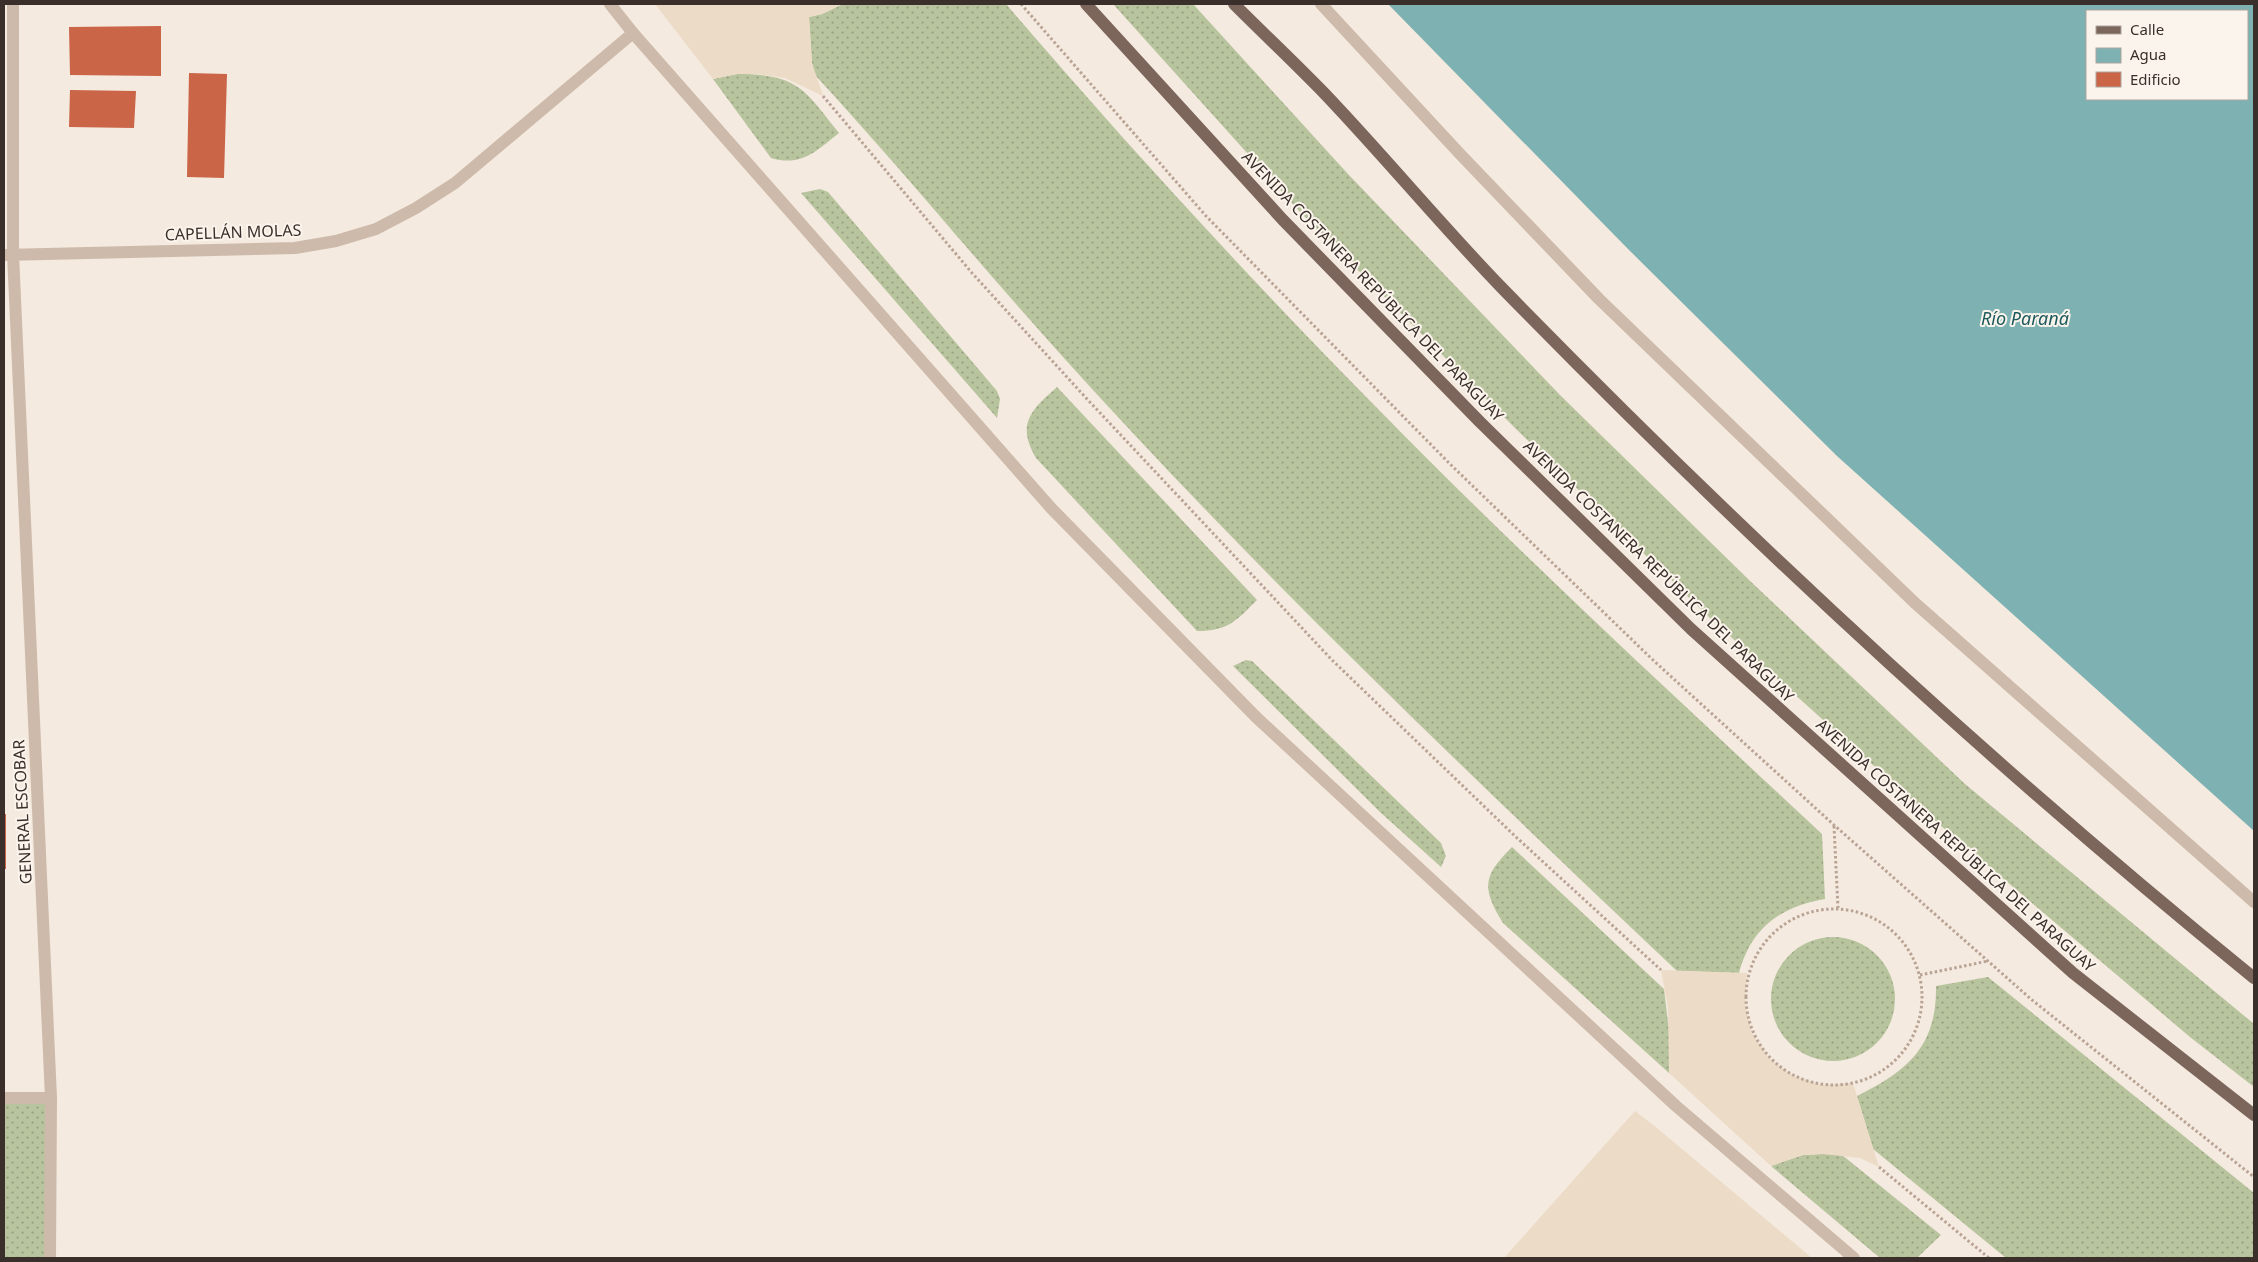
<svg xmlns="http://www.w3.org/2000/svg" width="2258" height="1262" font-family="'Noto Sans',sans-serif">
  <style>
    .grass { fill: url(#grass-dots) }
    .plaza { fill: #ecdbc6 }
    .water { fill: #7db1b2; fill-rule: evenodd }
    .building { fill: #ca6547 }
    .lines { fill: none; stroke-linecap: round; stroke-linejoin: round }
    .path { stroke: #b9a394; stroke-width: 3; stroke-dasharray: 2.5 2.5; stroke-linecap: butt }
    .minor { stroke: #cdbaaa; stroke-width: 12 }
    .major { stroke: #7c655b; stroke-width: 12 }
    .labels { text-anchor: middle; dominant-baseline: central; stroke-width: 4; stroke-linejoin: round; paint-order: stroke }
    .street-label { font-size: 16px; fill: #3a2f2a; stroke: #fbf4ec }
    .water-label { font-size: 18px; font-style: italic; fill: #1d5a5e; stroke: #fbf4ec }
  </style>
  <defs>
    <pattern id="grass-dots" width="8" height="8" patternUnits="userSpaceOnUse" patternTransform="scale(1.25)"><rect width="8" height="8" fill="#b8c49e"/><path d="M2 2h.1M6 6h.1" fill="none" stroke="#97a081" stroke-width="1.8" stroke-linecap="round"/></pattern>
  </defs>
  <rect width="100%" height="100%" fill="#f4eadf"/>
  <path class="grass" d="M843 4H1006C1125 143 1249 278 1378 409 1521 555 1672 694 1822 834L1825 899C1780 907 1751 928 1739 973L1677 971C1467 772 1257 572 1063 357 979 264 900 167 815 75L812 63 809 17 822 14Z
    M1113 4H1193L1348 174 1560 395 1748 579 1965 784 2254 1024V1087L2190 1037 1934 820 1710 618 1517 430 1301 213Z
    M737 74C798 74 804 89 839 133 816 151 802 167 771 158L713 79Z
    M820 189 828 192 997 391 1000 399 997 418 801 193Z
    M1057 387 1257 600C1236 621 1228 631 1197 631L1036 458C1016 424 1031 410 1057 387Z
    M1246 660 1252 661 1441 843 1446 856 1441 867 1380 812 1233 666Z
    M1512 847 1664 989 1670 1039 1669 1073 1503 923C1481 887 1483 876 1512 847Z
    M1771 999a62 62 0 1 1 124 0a62 62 0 1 1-124 0Z
    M1988 977 2254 1193V1258H2006L1873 1149 1857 1096C1907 1071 1937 1047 1936 986Z
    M4 1098H51L50 1258H4Z
    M1823 1154 1842 1155 1941 1235 1917 1258H1880L1771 1166 1803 1155Z"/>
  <path class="plaza" d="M655 4H843L822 14 809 17 812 63 823 96 785 78 757 74H737L713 79Z
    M1661 970 1747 973 1745 1004 1752 1033 1769 1058 1794 1076 1822 1085 1853 1083 1879 1167 1860 1158 1823 1154 1803 1155 1771 1166 1669 1073 1668 1007Z
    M1635 1111 1657 1128 1812 1258H1504Z"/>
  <path class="water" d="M1388 4H2254V831L1837 456 1628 249ZM2087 11H2247V99H2087Z"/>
  <path class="building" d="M161 26V76L70 75 69 27Z
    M189 73 227 74 224 178 187 177Z
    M70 90 136 91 134 128 69 127Z
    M4 814H6V869H4Z"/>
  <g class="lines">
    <path class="path" d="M1021 4 1206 216 1450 464 1654 661 1834 825 2032 1000 2254 1177
      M823 96 972 273 1087 399 1332 660 1516 837 1661 970
      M1834 826 1838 908
      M1746 997a88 88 0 1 1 176 0a88 88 0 1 1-176 0Z
      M1920 975 1988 961
      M1879 1167 1989 1258"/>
    <path class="minor" d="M13 4V254L51 1098 50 1258
      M610 4 633 33 1051 508 1256 717 1676 1106 1854 1258
      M1321 4 1460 154 1599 299 1915 603 2254 902
      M4 255 295 248 336 241 376 229 416 208 455 183 633 33
      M4 1098H51"/>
    <path class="major" d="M1086 4 1283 220 1480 422 1691 629 2073 973 2254 1115
      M1234 4C1264 34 1295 63 1325 94 1385 157 1441 225 1502 288 1740 532 1990 764 2254 978"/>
  </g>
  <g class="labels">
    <g class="street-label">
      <text transform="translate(233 232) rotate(-2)">CAPELLÁN MOLAS</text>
      <text transform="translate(1373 286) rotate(46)">AVENIDA COSTANERA REPÚBLICA DEL PARAGUAY</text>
      <text transform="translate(1659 571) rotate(44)">AVENIDA COSTANERA REPÚBLICA DEL PARAGUAY</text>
      <text transform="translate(22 812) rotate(-93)">GENERAL ESCOBAR</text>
      <text transform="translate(1956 845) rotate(42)">AVENIDA COSTANERA REPÚBLICA DEL PARAGUAY</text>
    </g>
    <g class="water-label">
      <text x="2025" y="318">Río Paraná</text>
    </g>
  </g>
  <rect width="2258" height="1262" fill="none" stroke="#3a2f2a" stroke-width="10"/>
  <rect x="2086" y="10" width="162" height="90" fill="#fbf4ec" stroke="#aea59e"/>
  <rect x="2096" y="26" width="25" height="8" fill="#7c655b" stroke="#aea59e"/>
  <text x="2130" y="35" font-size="15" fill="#3a2f2a">Calle</text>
  <rect x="2096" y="48" width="25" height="15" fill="#7db1b2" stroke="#aea59e"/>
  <text x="2130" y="60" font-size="15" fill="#3a2f2a">Agua</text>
  <rect x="2096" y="72" width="25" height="15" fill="#ca6547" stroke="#aea59e"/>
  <text x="2130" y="85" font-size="15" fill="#3a2f2a">Edificio</text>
</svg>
